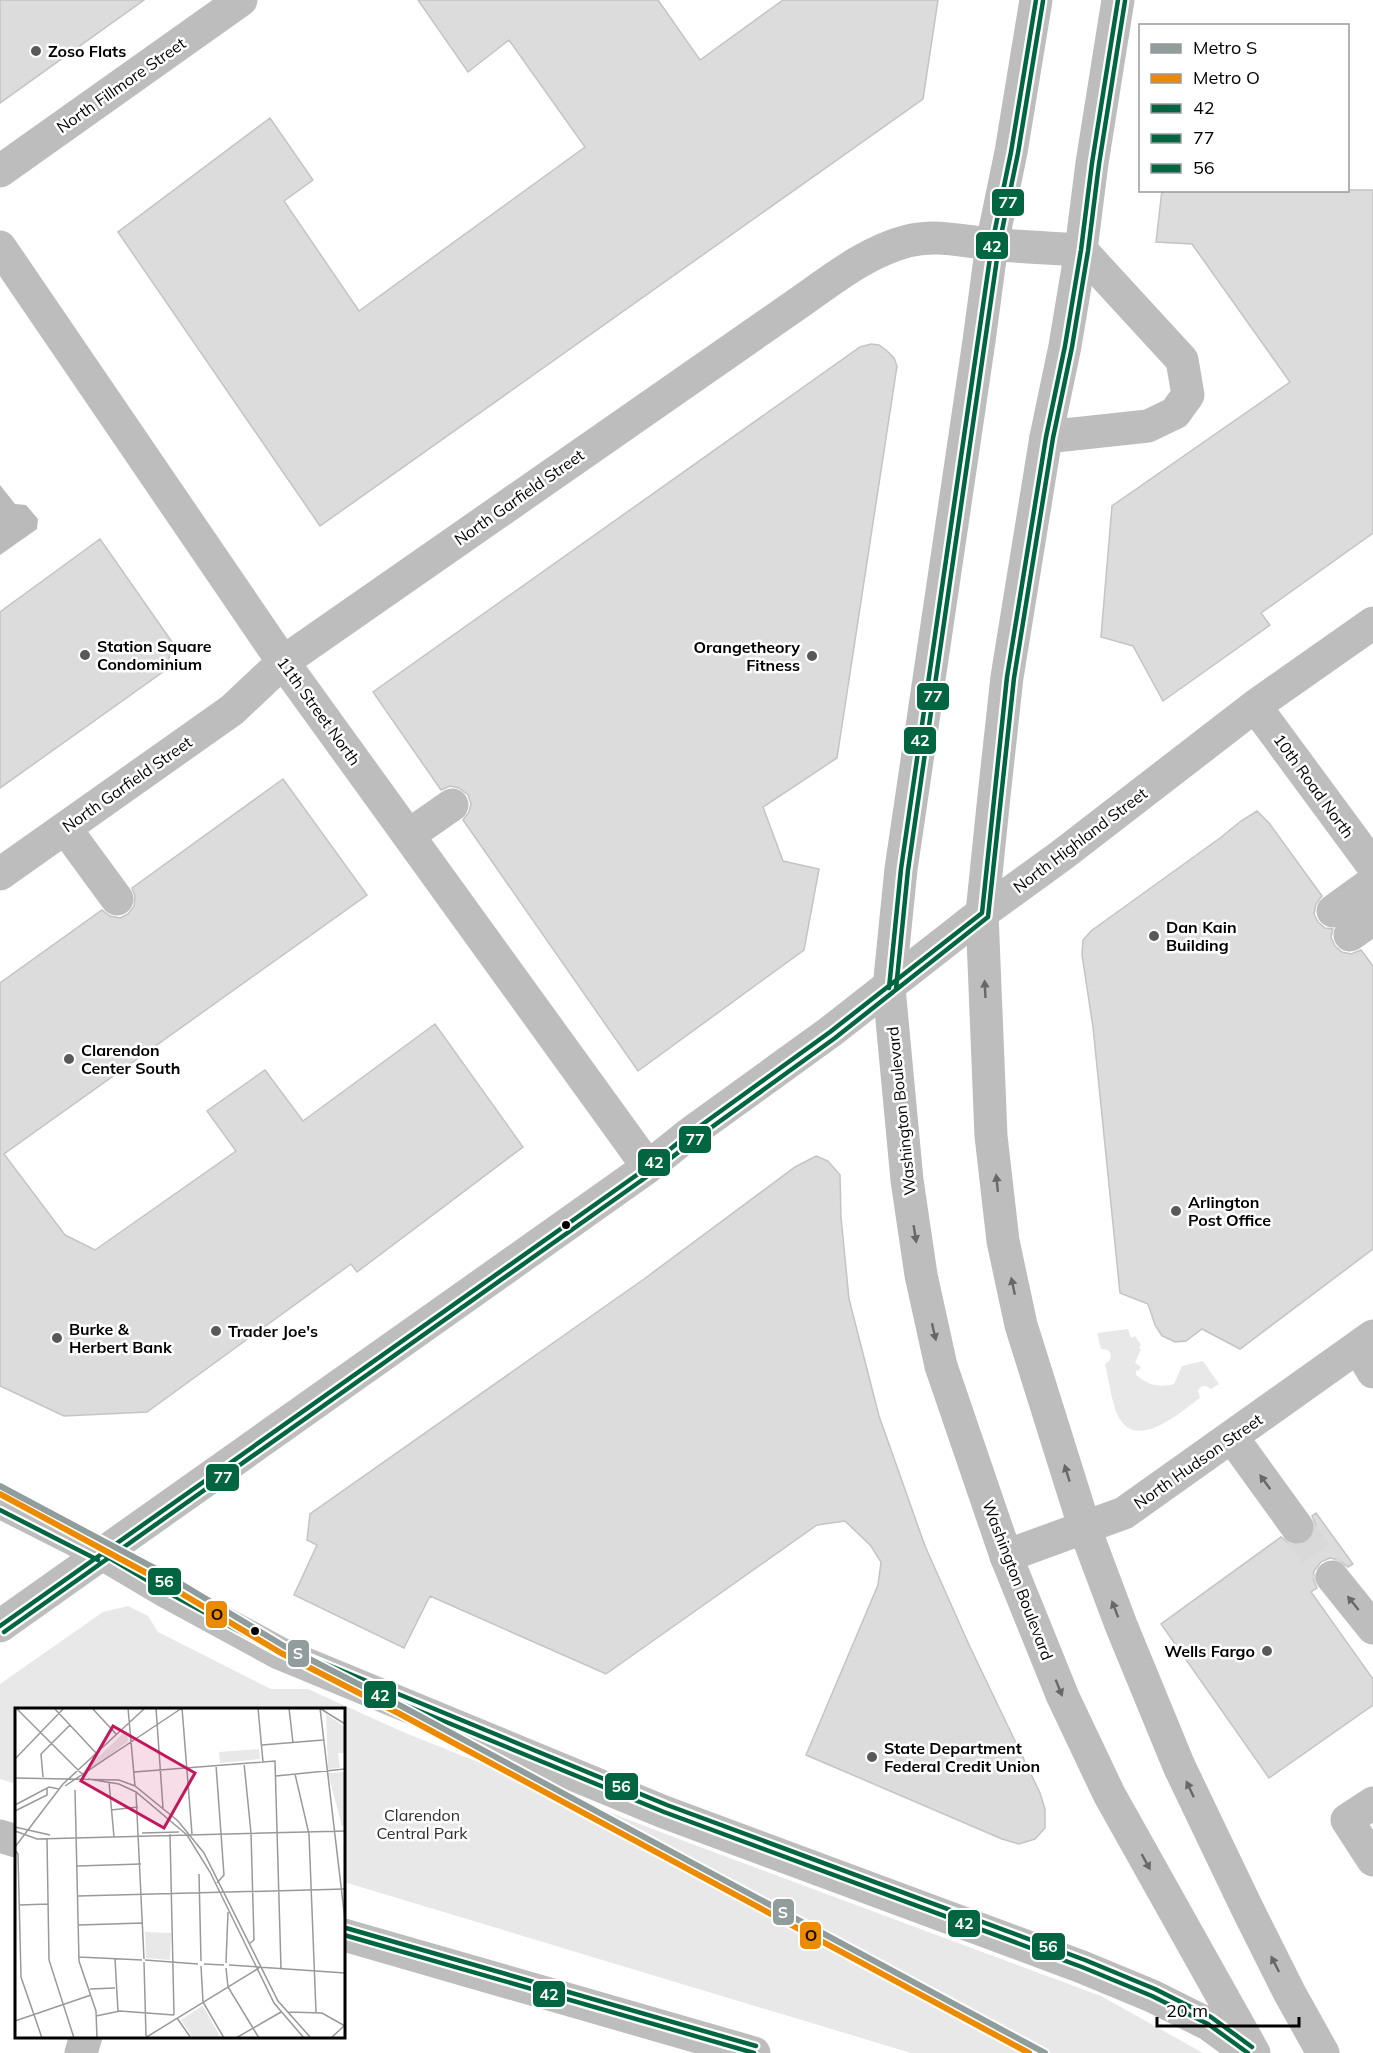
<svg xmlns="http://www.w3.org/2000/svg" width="1373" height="2053" font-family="Mulish,sans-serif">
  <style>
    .green { fill: #e8e8e8 }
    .water { fill: #bababa }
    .building { fill: #dcdcdc; stroke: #c4c4c4; stroke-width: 1.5 }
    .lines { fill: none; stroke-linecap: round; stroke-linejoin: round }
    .minor-tunnel { stroke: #d9d9d9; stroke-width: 33; stroke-dasharray: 33 16; stroke-linecap: butt }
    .minor { stroke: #bdbdbd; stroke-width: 33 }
    .major { stroke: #bdbdbd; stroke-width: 33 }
    .bus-1-casing { stroke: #fff; stroke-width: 9 }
    .bus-2-casing { stroke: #fff; stroke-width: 9 }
    .bus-3-casing { stroke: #fff; stroke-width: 9 }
    .bus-1 { stroke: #006641; stroke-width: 4.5 }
    .bus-2 { stroke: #006641; stroke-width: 4.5 }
    .bus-3 { stroke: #006641; stroke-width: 4.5 }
    .metro-1-casing { stroke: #fff; stroke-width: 10 }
    .metro-2-casing { stroke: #fff; stroke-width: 10 }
    .metro-1 { stroke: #919d9d; stroke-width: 6 }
    .metro-2 { stroke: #ed8b00; stroke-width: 6 }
    .oneway { fill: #686868 }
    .poi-dot { fill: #595959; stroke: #fff; stroke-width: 2 }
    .bus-dot { fill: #000; stroke: #fff; stroke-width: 2 }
    .labels { text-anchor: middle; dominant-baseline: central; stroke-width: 5; stroke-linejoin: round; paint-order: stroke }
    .poi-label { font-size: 16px; font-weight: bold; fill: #000; stroke: #fff; text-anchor: start }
    .street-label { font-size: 16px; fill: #000; stroke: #fff }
    .park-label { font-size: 16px; fill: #2d2d2d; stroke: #fff }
    .inset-road { fill: none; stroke: #999; stroke-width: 1.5 }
    .view { fill: #c2185b; fill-opacity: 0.15; stroke: #c2185b; stroke-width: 3 }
    .inset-edge { fill: none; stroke: #000; stroke-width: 3 }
    .line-badge { stroke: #fff; stroke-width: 2 }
    .badge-label { font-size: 16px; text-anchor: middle; font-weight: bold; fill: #fff }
    .pale-badge-label { font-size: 16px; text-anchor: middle; font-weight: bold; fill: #111 }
  </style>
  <rect width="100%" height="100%" fill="#fff"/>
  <path class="green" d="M1128 1329 1131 1338 1135 1336 1141 1345 1139 1348 1141 1349 1135 1363 1141 1367 1138 1371 1136 1370V1375C1148 1385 1159 1388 1174 1384L1182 1366 1203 1361 1219 1384 1211 1389 1206 1386H1202L1198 1390 1200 1398C1180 1412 1135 1454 1117 1414 1111 1399 1109 1380 1105 1364L1110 1360 1111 1354 1108 1350 1101 1349 1097 1333Z
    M128 1606 148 1616 158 1632 271 1689H308L403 1732 468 1758 684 1841 1101 1996 1203 2053H911L344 1882V1710H16V1784L0 1779V1684L103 1612Z"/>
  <path class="water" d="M0 485 15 504 26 505 38 519 37 529 0 555Z"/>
  <path class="building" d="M0 0H144L0 103Z
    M418 0H658L700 60 783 0H938L923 99 320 526 118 232 270 118 313 180 284 201 359 311 585 147 509 40 468 72Z
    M1162 190H1373V533L1261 613 1270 625 1163 701 1133 646 1101 637 1112 506 1290 382 1192 244 1156 242Z
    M871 344 879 345 886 350 894 358 897 366 837 758 763 807 783 861 819 869 804 950 638 1071 463 820 469 812 471 804 468 795 459 788 450 786 441 790 373 692 860 347Z
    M100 539 172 642 167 669 0 788V612Z
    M283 779 367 895 4 1154 65 1235 95 1250 236 1151 207 1111 265 1070 303 1121 435 1024 523 1147 357 1272 351 1264 147 1412 64 1416 0 1386V983L102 910 110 916 120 918 128 914 134 906 135 896 132 888Z
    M1257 811 1269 823 1322 896 1316 904 1314 914 1318 922 1325 928 1333 929 1331 937 1335 946 1342 952 1351 954 1361 950 1373 966V1249L1240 1349 1202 1329 1186 1341 1175 1342 1167 1338 1162 1336 1155 1325 1148 1304 1120 1293 1093 1027 1082 955 1083 940 1091 931 1220 838 1241 821Z
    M816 1156 828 1161 840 1175 841 1217 849 1299 879 1416 925 1546 970 1647 1040 1793 1045 1809V1828L1035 1839 1019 1844 1002 1839 806 1755 878 1585 881 1562 871 1546 845 1521 817 1525 606 1674 430 1596 404 1648 294 1595 317 1545 307 1540 310 1514 644 1279 795 1167Z
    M1316 1513 1353 1564 1348 1567 1339 1560 1330 1558 1321 1562 1314 1571 1313 1579 1317 1588 1311 1592 1373 1679V1705L1269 1778 1161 1624 1281 1537 1290 1544 1298 1546 1307 1542 1314 1534 1316 1525 1312 1516Z"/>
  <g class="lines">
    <path class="minor-tunnel" d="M1297 1527 1332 1577"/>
    <path class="minor" d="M0 171 241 0
      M0 247 283 662 648 1167
      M1255 706 1373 866
      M65 828 117 899
      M409 835 452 805
      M0 874 232 710 283 662 790 309C827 284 864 252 908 241 935 234 962 241 990 244 1020 247 1051 248 1081 250L1182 360 1188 395 1175 413 1148 426 1046 437
      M1333 911 1373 882
      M1350 935 1373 919
      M1358 1347 1373 1372
      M1232 1437 1297 1527
      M1006 1556 1124 1513 1373 1336
      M1332 1577 1373 1628
      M0 1626 648 1167 689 1134 830 1032 982 913 1062 855 1255 706 1373 623
      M1373 1803 1347 1820 1373 1860
      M81 2053 86 2036"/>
    <path class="major" d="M1036 0 1011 152 992 244 979 341 901 869 889 988 907 1180 921 1275 941 1366 1006 1556 1063 1697 1109 1794 1254 2053
      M1118 0 1092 163 1081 250 1065 346 1046 437 1007 677 994 796 982 913 991 1136 1003 1241 1021 1325 1085 1529 1121 1625 1179 1766 1247 1908 1289 1992 1323 2053
      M0 1502 101 1553 167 1592 279 1653 664 1812 1082 1967 1152 1996 1208 2024 1248 2053
      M0 1836 16 1841
      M344 1935 754 2053"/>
    <g class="bus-1-casing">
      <path id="bus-1" d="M889 988 901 869 992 244 1011 152 1036 0
        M101 1553 167 1592 279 1653 664 1812 1082 1967 1152 1996 1208 2024 1248 2053
        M0 1626 648 1167 689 1134 830 1032 982 913 1007 677 1046 437 1065 346 1081 250 1092 163 1118 0
        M344 1935 754 2053"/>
    </g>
    <g class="bus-2-casing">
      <path id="bus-2" d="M896 989 908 870 999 245 1018 153 1043 1
        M0 1510 98 1560
        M4 1632 652 1173 694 1140 835 1038 988 917 1014 678 1053 438 1072 347 1088 251 1099 164 1125 1"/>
    </g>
    <g class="bus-3-casing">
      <path id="bus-3" d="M3 1495 104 1546 171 1585 282 1646 667 1805 1085 1960 1155 1989 1211 2017 1252 2047
        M346 1928 756 2046"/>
    </g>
    <use href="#bus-1" class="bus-1"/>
    <use href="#bus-2" class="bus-2"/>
    <use href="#bus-3" class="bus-3"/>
    <g class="metro-1-casing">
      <path id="metro-1" d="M0 1486 158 1570 284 1646 403 1707 1045 2053"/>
    </g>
    <g class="metro-2-casing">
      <path id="metro-2" d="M0 1494 154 1577 281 1653 400 1714 1029 2053"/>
    </g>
    <use href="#metro-1" class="metro-1"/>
    <use href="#metro-2" class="metro-2"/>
  </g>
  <defs><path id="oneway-solid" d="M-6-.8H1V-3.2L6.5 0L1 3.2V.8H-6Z" transform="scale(1.5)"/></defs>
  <g class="oneway">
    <use href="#oneway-solid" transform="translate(985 989) rotate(-93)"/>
    <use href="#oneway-solid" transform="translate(997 1183) rotate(-96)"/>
    <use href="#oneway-solid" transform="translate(915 1234) rotate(81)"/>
    <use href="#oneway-solid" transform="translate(1013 1286) rotate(-102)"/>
    <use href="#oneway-solid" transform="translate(934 1332) rotate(77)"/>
    <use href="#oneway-solid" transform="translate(1067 1473) rotate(-107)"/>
    <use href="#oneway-solid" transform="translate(1265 1482) rotate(-126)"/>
    <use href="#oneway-solid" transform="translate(1353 1603) rotate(-129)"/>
    <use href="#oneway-solid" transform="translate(1115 1609) rotate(-111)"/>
    <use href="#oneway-solid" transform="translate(1059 1688) rotate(68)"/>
    <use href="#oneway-solid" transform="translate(1190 1789) rotate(-115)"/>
    <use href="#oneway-solid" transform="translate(1146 1862) rotate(61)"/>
    <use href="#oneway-solid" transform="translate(1275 1964) rotate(-117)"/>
  </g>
  <g class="poi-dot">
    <circle cx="36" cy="51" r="6"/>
    <circle cx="85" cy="655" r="6"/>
    <circle cx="812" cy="656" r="6"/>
    <circle cx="1154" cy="936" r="6"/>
    <circle cx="69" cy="1059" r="6"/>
    <circle cx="1176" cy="1211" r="6"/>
    <circle cx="216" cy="1331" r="6"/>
    <circle cx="57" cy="1338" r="6"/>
    <circle cx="1267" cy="1651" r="6"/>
    <circle cx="872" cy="1757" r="6"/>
  </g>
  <g class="bus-dot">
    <circle cx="566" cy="1225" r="5"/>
    <circle cx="255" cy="1631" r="5"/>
  </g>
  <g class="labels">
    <g class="poi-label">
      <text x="48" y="51">Zoso Flats</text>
      <text x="97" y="646">Station Square<tspan x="97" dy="18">Condominium</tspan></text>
      <text x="800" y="647" text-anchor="end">Orangetheory<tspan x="800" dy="18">Fitness</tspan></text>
      <text x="1166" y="927">Dan Kain<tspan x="1166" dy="18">Building</tspan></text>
      <text x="81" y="1050">Clarendon<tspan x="81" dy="18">Center South</tspan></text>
      <text x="1188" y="1202">Arlington<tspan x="1188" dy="18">Post Office</tspan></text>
      <text x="69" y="1329">Burke &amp;<tspan x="69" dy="18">Herbert Bank</tspan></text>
      <text x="228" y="1331">Trader Joe's</text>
      <text x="1255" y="1651" text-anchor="end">Wells Fargo</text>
      <text x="884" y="1748">State Department<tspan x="884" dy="18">Federal Credit Union</tspan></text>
    </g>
    <g class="street-label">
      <text transform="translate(121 85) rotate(-35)">North Fillmore Street</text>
      <text transform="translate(519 497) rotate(-35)">North Garfield Street</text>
      <text transform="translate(319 711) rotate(54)">11th Street North</text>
      <text transform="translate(127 784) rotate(-35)">North Garfield Street</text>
      <text transform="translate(1314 786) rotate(54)">10th Road North</text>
      <text transform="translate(1080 840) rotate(-37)">North Highland Street</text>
      <text transform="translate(901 1111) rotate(-96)">Washington Boulevard</text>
      <text transform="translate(1198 1461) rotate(-35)">North Hudson Street</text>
      <text transform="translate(1018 1580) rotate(69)">Washington Boulevard</text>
    </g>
    <g class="park-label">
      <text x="422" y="1815">Clarendon<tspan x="422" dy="18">Central Park</tspan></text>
    </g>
  </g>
  <g transform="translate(15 1708)">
    <rect width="330" height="330" fill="#fff"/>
    <path d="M311 6 330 19V45H323L325 60 313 61ZM112 22 113 33 75 63 66 65ZM244 41 245 51 205 55 204 44ZM330 64V118H327L313 65ZM130 224 156 225 155 252 131 250ZM187 298 189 300 206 330H178L166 312Z" fill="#e8e8e8"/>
    <path class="inset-road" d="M1 0 69 68M39 0 81 45M77 0 101 26M113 0 120 78M141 0 148 100M167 0 177 126M243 0 248 54M274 0 278 35M305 0 330 212M306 1 330 16M247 37 308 32M0 51 49 0M229 55 236 125 239 232 234 236M201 57 209 167 202 175M119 64 260 53 266 261M280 66 294 126 301 304M261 68 330 61M28 69 26 46 55 17M0 70 104 72 120 78 163 113 189 145 263 293 296 330M73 71 104 76 121 84 172 127 195 164 259 295 289 330M94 74 99 129M50 78 167 0M60 82 64 253 81 303 82 330M121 85 129 251M0 97 34 79 44 81M96 102 123 99M0 103 32 87V80M0 119 35 127M0 123 22 131 330 123M127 125 164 124M155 126 159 307M32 131 34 252 59 330M0 139 48 76 130 0M0 142 3 146 6 269 27 330M62 158 126 156M184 166 186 253M63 188 330 181M5 197 33 196M64 217 128 215M64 249 127 252M100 251 103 303M130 252 183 256M129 254 131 328M211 255 213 204M189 256 209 257M214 257 330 265M186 258 188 294 209 330M211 260 213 279 244 330M75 281 100 280M273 304 307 305 330 318M81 308 105 303 159 307M162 310 176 330M0 313 76 287M130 330 244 260M221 330 266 304M316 330 330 317"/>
    <path class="view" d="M98 18 180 65 149 120 66 73Z"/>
    <rect width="330" height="330" class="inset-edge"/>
  </g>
  <g class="line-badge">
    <rect x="991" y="188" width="34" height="29" rx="6" fill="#006641"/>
    <rect x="975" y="231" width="34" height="29" rx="6" fill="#006641"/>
    <rect x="916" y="682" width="34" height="29" rx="6" fill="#006641"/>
    <rect x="903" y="726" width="34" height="29" rx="6" fill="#006641"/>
    <rect x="678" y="1125" width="34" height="29" rx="6" fill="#006641"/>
    <rect x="637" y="1148" width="34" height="29" rx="6" fill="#006641"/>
    <rect x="205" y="1463" width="35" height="29" rx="6" fill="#006641"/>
    <rect x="147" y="1567" width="35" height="29" rx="6" fill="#006641"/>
    <rect x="205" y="1600" width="23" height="29" rx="6" fill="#ed8b00"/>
    <rect x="287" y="1639" width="23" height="29" rx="6" fill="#919d9d"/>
    <rect x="363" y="1680" width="34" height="29" rx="6" fill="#006641"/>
    <rect x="604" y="1772" width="35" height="29" rx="6" fill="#006641"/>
    <rect x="772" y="1898" width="23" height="28" rx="6" fill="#919d9d"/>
    <rect x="947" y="1909" width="34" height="29" rx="6" fill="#006641"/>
    <rect x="799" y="1921" width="23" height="29" rx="6" fill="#ed8b00"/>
    <rect x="1031" y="1932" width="35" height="29" rx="6" fill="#006641"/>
    <rect x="532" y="1980" width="34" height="28" rx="6" fill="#006641"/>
  </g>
  <g class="badge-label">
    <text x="1008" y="208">77</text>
    <text x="992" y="252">42</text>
    <text x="933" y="702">77</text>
    <text x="920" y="746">42</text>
    <text x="695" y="1145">77</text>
    <text x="654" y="1168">42</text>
    <text x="223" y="1483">77</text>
    <text x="164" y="1587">56</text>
    <text x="298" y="1659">S</text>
    <text x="380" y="1701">42</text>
    <text x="621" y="1792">56</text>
    <text x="783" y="1918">S</text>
    <text x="964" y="1929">42</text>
    <text x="1048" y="1952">56</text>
    <text x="549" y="2000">42</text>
  </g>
  <g class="pale-badge-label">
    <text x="217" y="1620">O</text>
    <text x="811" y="1941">O</text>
  </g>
  <rect x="1139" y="24" width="210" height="168" fill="#ffffff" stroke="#999999" stroke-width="1.5"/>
  <rect x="1151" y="44" width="30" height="9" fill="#919d9d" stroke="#999999" stroke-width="1.5"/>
  <text x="1193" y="54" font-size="18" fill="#000000">Metro S</text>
  <rect x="1151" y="74" width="30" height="9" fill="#ed8b00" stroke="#999999" stroke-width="1.5"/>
  <text x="1193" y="84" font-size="18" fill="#000000">Metro O</text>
  <rect x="1151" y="104" width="30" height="9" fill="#006641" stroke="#999999" stroke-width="1.5"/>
  <text x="1193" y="114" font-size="18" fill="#000000">42</text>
  <rect x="1151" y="134" width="30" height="9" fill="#006641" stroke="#999999" stroke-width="1.5"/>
  <text x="1193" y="144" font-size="18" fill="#000000">77</text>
  <rect x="1151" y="164" width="30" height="9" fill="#006641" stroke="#999999" stroke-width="1.5"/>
  <text x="1193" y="174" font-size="18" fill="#000000">56</text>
  <path d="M1157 2017v9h142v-9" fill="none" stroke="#000000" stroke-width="3"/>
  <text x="1166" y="2017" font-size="18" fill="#000000" stroke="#ffffff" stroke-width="4.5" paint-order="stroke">20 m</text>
</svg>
